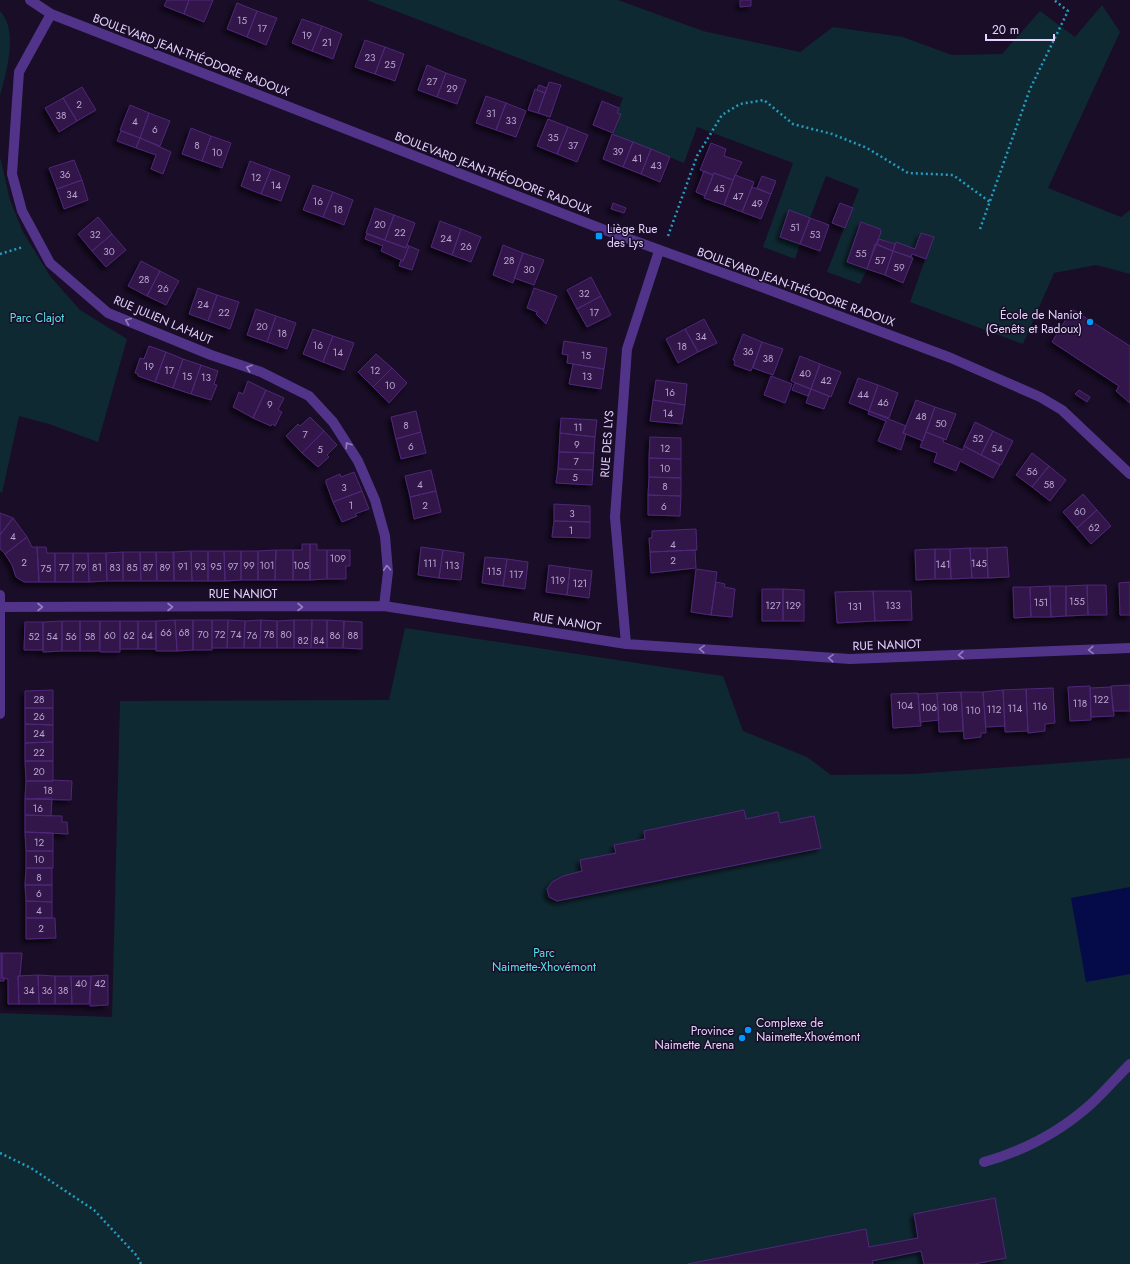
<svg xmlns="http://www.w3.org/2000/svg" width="1130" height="1264" font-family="Jost,sans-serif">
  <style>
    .green { fill: #0f2932 }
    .water { fill: #050a48 }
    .building { fill: #30174a; stroke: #4f2778; filter: url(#shadow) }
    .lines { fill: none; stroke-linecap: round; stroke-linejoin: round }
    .path { stroke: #249dc2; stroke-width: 2.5; stroke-dasharray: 2 3; stroke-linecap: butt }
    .minor { stroke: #51348a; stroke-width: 10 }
    .oneway { stroke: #947cbf }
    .poi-dot { fill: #009afe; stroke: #190d27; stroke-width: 1.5 }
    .labels { text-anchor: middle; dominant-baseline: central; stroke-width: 3; stroke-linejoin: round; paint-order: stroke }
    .number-label { font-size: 10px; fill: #b8a4d2 }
    .street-label { font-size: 12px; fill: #e5d3ff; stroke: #190d27 }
    .poi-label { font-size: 12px; fill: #e5d3ff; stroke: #190d27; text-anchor: start }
    .park-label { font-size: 12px; fill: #54e3ea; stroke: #190d27 }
  </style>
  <defs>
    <filter id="shadow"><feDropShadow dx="-3.5" dy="3.5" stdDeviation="2" flood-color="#0009"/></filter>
  </defs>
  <rect width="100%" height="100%" fill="#190d27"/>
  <path class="green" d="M367 0H618L703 31 800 52 833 27 903 37 952 55 1002 54 1040 11 1075 37 1102 5 1120 32 1048 188 1121 217 1130 210V274L1096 265 1054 273 1023 344 910 302 933 237 921 233 915 249 879 239 880 229 861 222 847 262 867 269 860 284 827 272 859 189 826 176 810 218 790 211 780 237 800 244 795 259 763 247 793 163 697 127 684 163 612 134 620 114 617 113 623 98Z
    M0 11C19 31 6 72 0 96Z
    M0 157 10 200 23 232 50 276 80 310 127 339 98 442 49 424 19 416 2 493 0 492Z
    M405 628 723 676 743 731 807 757 831 775 913 774 1130 758V1264H0V1013L112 1017 120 701 389 700Z"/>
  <path class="water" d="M1130 887V974L1086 982 1071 898Z"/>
  <path class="building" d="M167 0H189L184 14 164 6Z
    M189 0H213L204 22 184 14Z
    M740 0H751V6L740 7Z
    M237 3 257 11 247 37 227 29Z
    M257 11 277 18 266 45 247 37Z
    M302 19 322 26 312 51 292 43Z
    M322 26 342 34 333 59 312 51Z
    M365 40 385 47 375 74 355 67Z
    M385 47 404 54 395 81 375 74Z
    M427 65 446 73 437 97 418 90Z
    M446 73 466 80 457 104 437 97Z
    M549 82 561 85 550 117 538 113Z
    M539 85 547 88 545 93 537 90Z
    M82 87 96 110 77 121 63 98Z
    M535 89 545 93 538 113 528 110Z
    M486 96 506 103 496 130 476 123Z
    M63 98 77 121 59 132 45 108Z
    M602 101 619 108 617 113 621 114 613 133 593 125Z
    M506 103 526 111 516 137 496 130Z
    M130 105 149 113 140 138 120 130Z
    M149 113 170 121 160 146 140 138Z
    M548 119 568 127 557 154 537 146Z
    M568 127 588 135 577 162 557 154Z
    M191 128 211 136 202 161 182 154Z
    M121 131 140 138 136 148 117 141Z
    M612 134 633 142 623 167 603 159Z
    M211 136 231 143 222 168 202 161Z
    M140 138 171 152 163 174 151 169 156 155 136 148Z
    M633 142 651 149 641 174 623 167Z
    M711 143 726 149 724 156 742 162 733 180 714 173 713 175 700 170Z
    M651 149 670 157 660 182 641 174Z
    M74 160 82 180 57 189 49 168Z
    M250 161 271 169 261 194 241 186Z
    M271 169 290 176 281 201 261 194Z
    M704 171 713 175 705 196 696 192Z
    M714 173 733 180 724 205 704 198Z
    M735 175 754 182 742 212 724 205Z
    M762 176 776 181 771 194 757 188Z
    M82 180 88 200 64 209 57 189Z
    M313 185 333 192 323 217 303 210Z
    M752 187 771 194 761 219 742 212Z
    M333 192 353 200 344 225 323 217Z
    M613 203 626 208 624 213 611 209Z
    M840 203 853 208 845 228 832 223Z
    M375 208 394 215 385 240 366 233Z
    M789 210 810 218 800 244 780 237Z
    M394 215 415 223 406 248 385 240Z
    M98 217 112 234 92 251 78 234Z
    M810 218 829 225 820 251 800 244Z
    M440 221 461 229 452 255 431 247Z
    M861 222 880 229 881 232 867 269 847 262Z
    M461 229 481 237 471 262 452 255Z
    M921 233 934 237 926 259 912 254 911 257 893 251 896 242 915 249Z
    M112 234 126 250 106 267 92 251Z
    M367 234 406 248 407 245 409 246 403 261 381 251 383 246 365 239Z
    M879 239 895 244 893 251 877 244Z
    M875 244 893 251 885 275 867 269Z
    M503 245 523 253 513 283 493 275Z
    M409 246 419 250 412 270 399 266 401 260 403 261Z
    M893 251 913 258 903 283 885 275Z
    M523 253 544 260 534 285 514 278Z
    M141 261 160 271 147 296 128 286Z
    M160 271 179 281 166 305 147 296Z
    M591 277 601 296 577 309 567 290Z
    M198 288 217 295 208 321 189 314Z
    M534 288 557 296 546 324 536 314 537 312 527 308Z
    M217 295 239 302 230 329 208 321Z
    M601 296 611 315 587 327 577 309Z
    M256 309 276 316 267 342 247 335Z
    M1072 309 1130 346V403L1116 391 1119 386 1052 342Z
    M276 316 296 323 287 349 267 342Z
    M704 319 717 343 698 352 685 329Z
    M313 329 333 336 323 362 303 354Z
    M685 329 698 352 678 363 666 339Z
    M743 334 762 342 751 371 734 365 735 361 733 360Z
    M333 336 354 343 344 370 323 362Z
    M564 341 607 348 604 369 567 363 568 355 562 354Z
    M762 342 783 349 773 375 753 368Z
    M149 346 166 352 155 382 138 376V374L135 373 140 358 144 359Z
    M166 352 183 359 173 388 155 382Z
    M376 354 392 368 373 387 358 372Z
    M800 356 820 364 811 389 791 381Z
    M183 359 201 365 191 394 173 388Z
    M573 364 604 369 601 389 569 384Z
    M820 364 841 372 831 397 811 389Z
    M201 365 218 371 214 384 217 385 211 400 191 394Z
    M392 368 407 383 389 403 373 387Z
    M771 376 792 384 785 403 764 395Z
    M858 378 878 385 869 411 849 403Z
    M656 380 687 384 685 405 653 400Z
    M248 381 266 390 253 418 233 407 239 392 243 394Z
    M795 383 811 389 808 396 792 390Z
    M878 385 898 393 889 418 869 411Z
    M811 389 829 396 824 409 806 403Z
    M266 390 284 398 278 410 282 412 275 426 272 424 271 426 253 418Z
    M1079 390 1090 397 1087 402 1075 394Z
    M653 400 685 405 682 424 650 421Z
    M916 400 935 407 923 441 903 433Z
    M935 407 956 414 946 440 926 432Z
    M416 411 421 432 396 439 391 417Z
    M869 411 906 426 903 433 906 434 901 450 878 441 886 421 868 414Z
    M310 417 324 431 302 453 286 436 298 424 300 426Z
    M561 418 597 420 595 437 560 433Z
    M975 422 993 431 981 455 964 446Z
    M324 431 337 445 327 455 329 457 318 467 302 453Z
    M993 431 1013 441 1001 465 981 455Z
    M421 432 426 453 401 459 396 439Z
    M926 432 944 439 943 442 963 450 964 446 1000 465 993 478 960 461 956 471 934 462 937 453 920 447Z
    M560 433 595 437 594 453 559 452Z
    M650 437 681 438V459L649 458Z
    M559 452 594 453 593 470 558 469Z
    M1032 453 1049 466 1032 487 1016 475Z
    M649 458 681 459V478L649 477Z
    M1049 466 1066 480 1050 501 1032 487Z
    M558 469 593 470 592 485 556 483Z
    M431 470 436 491 410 497 405 476Z
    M354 472 362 491 333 502 326 483V480L340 474 341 477Z
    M649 477 681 478V496L648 495Z
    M362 491 369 509 355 514 357 516 342 522 333 502Z
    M436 491 441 512 414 519 410 497Z
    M1083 494 1097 510 1077 528 1063 512Z
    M648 495 681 496 680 516 648 515Z
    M554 504 590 506V522L554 521Z
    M1097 510 1111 526 1091 544 1077 528Z
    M0 513 13 518 0 535Z
    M13 518 27 537 5 554 0 549V535Z
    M554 521 590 522V538L552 537Z
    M696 529 697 550 650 552 649 538H652V531Z
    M27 537 32 547H37L39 582H24L16 577 12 565 5 554Z
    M302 544H310V580H293V550H302Z
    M310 544H317V550H327V579L310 580Z
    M37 547H46L47 553H55V582H39Z
    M421 547 443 550 439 578 418 575Z
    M1007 547 1009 577 988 578 987 548Z
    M970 548 972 578 951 579 950 549Z
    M970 548H987L988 578H972Z
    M935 549V579L916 580 915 550Z
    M935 549H950L951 579H935Z
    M276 550 275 580H258V551Z
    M276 550H293V580H275Z
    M327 550H350V566H346V579H327Z
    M443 550 464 553 461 580 439 578Z
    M695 550 696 568 651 573 650 552Z
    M191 551 192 581H174L173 552Z
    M191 551H208V581H192Z
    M208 551H224L225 581H208Z
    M224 551H241V580L225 581Z
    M241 551H258V580H241Z
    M123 552V581H107L106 553Z
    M123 552H140L141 581H123Z
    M140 552H156L157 581H141Z
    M156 552H174V581H157Z
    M55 553H73V582H55Z
    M73 553H88L89 582H73Z
    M88 553H106L107 581 89 582Z
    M485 557 507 559 503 586 482 583Z
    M507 559 528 562 525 589 503 586Z
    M549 565 570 568 567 595 546 592Z
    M570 568 592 571 589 598 567 595Z
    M696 569 717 572 711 615 691 612Z
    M716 582 725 584 724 587 735 589 732 617 711 615Z
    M1130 582V615H1120L1119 583Z
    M1087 585 1088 615 1066 616V586Z
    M1087 585H1106L1107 615H1088Z
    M1050 586 1051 617H1031L1030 587Z
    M1050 586H1066V616L1051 617Z
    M1013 587H1030L1031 617 1014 618Z
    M762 589H783V621H762Z
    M783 589 804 590V621H783Z
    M873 591 875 621 837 623 835 592Z
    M873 591H911L912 620 875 621Z
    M175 620 177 651H156V621Z
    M175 620H193V650L177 651Z
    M193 620H212V650H193Z
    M212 620H228L227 648H212Z
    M228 620 245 621 244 648H227Z
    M261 620 260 648H244L245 621Z
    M261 620 277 621V648H260Z
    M294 620V648H277V621Z
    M294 620H312L311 648H294Z
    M312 620H327V648H311Z
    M327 620 344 621 343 648H327Z
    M62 621V651L43 652V622Z
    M62 621H80V651H62Z
    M80 621H100L99 651H80Z
    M100 621H120V652H100Z
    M120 621H138V649H120Z
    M138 621H156V649H138Z
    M344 621 362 622V649L343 648Z
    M25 622H43V650H24Z
    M1130 685V711H1113L1111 686Z
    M1090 686 1091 720 1070 721 1068 687Z
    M1111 687 1114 716 1091 717 1090 688Z
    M1053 688 1055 723 1045 724V731L1028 733 1026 689Z
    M1026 689 1028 731 1005 732 1003 690Z
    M53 690V708H25V691Z
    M1003 690 1005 726 986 727 983 692Z
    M961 692H983L986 733H981V737L964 739Z
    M961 692 963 731 939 732 937 693Z
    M918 693 921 726 893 728 891 694Z
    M937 693 939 720 920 722 918 694Z
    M25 708H53V725L25 724Z
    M25 724 53 725V742L25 743Z
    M53 742V761H25V743Z
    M25 761H53V781H26Z
    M53 780 72 781 71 800 25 799 26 781H53Z
    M52 798 51 816 25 815V799Z
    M744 810 746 819 778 812 780 823 814 816 821 848 557 901 549 897 547 889 552 882 563 876 582 871 580 860 616 853 614 845 645 839 644 831Z
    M25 815 62 816V822H67L68 834 25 832Z
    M25 832 53 833V851H26Z
    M26 851H53V868H26Z
    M26 868H52V885H25Z
    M25 885H52V902L26 901Z
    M26 901 52 902V918H26Z
    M26 918H55L56 938 26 939Z
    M0 953H2V978H4V981H0Z
    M2 953H22L20 976H18L19 1004H8V979L2 978Z
    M38 975 39 1004H19L18 976Z
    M38 975 55 976V1004H39Z
    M108 975V1005L90 1006 91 976Z
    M55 976H71L72 1004H55Z
    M71 976H91L89 1004H72Z
    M995 1198 1006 1258 974 1264H924L921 1251 872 1261 873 1264H688L866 1229 869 1247 918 1238 914 1214Z"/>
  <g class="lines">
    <path class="path" d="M980 229 1030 89 1068 11 1054 0
      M668 236 697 156 722 115 740 104 764 100 793 124 832 134 867 148 908 173 953 175 990 202
      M0 254 23 247
      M0 1153 31 1168 94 1210 137 1256 141 1264"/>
    <path class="minor" d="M30 0 51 14 602 229 767 289 951 358 1040 397 1062 410 1130 474
      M51 14 19 72 12 174 22 211 50 263 108 313 211 355 261 372 309 396 333 422 358 461 375 500 385 536 388 572 384 606
      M0 595V714
      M0 607 384 606 626 644 850 659 1130 648
      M626 644 615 517 627 349 659 251
      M984 1162C1023 1151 1061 1131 1091 1104 1105 1091 1117 1077 1130 1064"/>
  </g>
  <defs><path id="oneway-chevron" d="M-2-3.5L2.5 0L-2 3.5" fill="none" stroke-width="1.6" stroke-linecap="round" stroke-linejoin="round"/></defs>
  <g class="oneway">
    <use href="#oneway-chevron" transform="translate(128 321) rotate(-158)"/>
    <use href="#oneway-chevron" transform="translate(249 368) rotate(-161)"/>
    <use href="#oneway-chevron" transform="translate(348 445) rotate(-123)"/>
    <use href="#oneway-chevron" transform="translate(387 568) rotate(-93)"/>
    <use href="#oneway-chevron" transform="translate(40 607)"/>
    <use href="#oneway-chevron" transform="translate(170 607)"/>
    <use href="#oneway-chevron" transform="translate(300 607)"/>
    <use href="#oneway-chevron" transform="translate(702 649) rotate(-176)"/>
    <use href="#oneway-chevron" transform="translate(1091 650) rotate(178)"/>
    <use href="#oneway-chevron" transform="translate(961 655) rotate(178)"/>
    <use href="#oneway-chevron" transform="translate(831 658) rotate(-176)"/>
  </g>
  <g class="poi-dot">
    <rect x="595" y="232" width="8" height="8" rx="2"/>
    <circle cx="1090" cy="322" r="4"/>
    <circle cx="748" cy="1030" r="4"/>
    <circle cx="742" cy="1038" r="4"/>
  </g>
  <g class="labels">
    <g class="number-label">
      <text x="242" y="20">15</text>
      <text x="262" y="28">17</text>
      <text x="307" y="35">19</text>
      <text x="327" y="42">21</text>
      <text x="370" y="57">23</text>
      <text x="390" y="64">25</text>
      <text x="432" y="81">27</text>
      <text x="452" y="88">29</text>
      <text x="79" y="104">2</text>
      <text x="491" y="113">31</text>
      <text x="61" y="115">38</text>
      <text x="511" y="120">33</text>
      <text x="135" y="121">4</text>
      <text x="155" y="129">6</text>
      <text x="553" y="137">35</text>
      <text x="197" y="145">8</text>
      <text x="573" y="145">37</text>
      <text x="618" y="151">39</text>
      <text x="217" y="152">10</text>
      <text x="637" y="158">41</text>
      <text x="656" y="165">43</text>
      <text x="65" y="174">36</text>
      <text x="256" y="177">12</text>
      <text x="276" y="185">14</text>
      <text x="719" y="188">45</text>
      <text x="72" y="194">34</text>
      <text x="738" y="196">47</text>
      <text x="318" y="201">16</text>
      <text x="757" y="203">49</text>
      <text x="338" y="209">18</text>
      <text x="380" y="224">20</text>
      <text x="795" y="227">51</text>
      <text x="400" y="232">22</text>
      <text x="95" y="234">32</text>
      <text x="815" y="234">53</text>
      <text x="446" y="238">24</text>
      <text x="466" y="246">26</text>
      <text x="109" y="251">30</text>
      <text x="861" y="253">55</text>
      <text x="509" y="260">28</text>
      <text x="880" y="260">57</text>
      <text x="899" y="267">59</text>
      <text x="529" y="269">30</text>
      <text x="144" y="279">28</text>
      <text x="163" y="288">26</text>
      <text x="584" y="293">32</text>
      <text x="203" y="304">24</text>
      <text x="224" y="312">22</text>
      <text x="594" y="312">17</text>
      <text x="262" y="326">20</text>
      <text x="282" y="333">18</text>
      <text x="701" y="336">34</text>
      <text x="318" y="345">16</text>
      <text x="682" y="346">18</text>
      <text x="748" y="351">36</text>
      <text x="338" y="352">14</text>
      <text x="586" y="355">15</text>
      <text x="768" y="358">38</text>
      <text x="149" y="366">19</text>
      <text x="169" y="370">17</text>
      <text x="375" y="370">12</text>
      <text x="805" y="373">40</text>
      <text x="187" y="376">15</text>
      <text x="587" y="376">13</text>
      <text x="206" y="377">13</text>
      <text x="826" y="380">42</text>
      <text x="390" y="385">10</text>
      <text x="670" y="392">16</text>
      <text x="863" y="394">44</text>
      <text x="883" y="402">46</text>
      <text x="270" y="404">9</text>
      <text x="668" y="413">14</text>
      <text x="921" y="416">48</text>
      <text x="941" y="423">50</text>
      <text x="406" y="425">8</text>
      <text x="578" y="427">11</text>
      <text x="305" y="434">7</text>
      <text x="978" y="438">52</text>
      <text x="577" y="444">9</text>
      <text x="411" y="446">6</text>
      <text x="665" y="448">12</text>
      <text x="997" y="448">54</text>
      <text x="320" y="449">5</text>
      <text x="576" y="461">7</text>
      <text x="665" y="468">10</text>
      <text x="1032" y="471">56</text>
      <text x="575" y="477">5</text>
      <text x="420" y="484">4</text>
      <text x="1049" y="484">58</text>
      <text x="665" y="486">8</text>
      <text x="344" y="487">3</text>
      <text x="351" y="505">1</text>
      <text x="425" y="505">2</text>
      <text x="664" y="506">6</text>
      <text x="1080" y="511">60</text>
      <text x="572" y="513">3</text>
      <text x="1094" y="527">62</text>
      <text x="571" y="530">1</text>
      <text x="13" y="536">4</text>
      <text x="673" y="544">4</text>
      <text x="338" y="558">109</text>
      <text x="673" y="560">2</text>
      <text x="24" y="562">2</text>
      <text x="430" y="563">111</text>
      <text x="979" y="563">145</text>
      <text x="943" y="564">141</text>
      <text x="249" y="565">99</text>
      <text x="267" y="565">101</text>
      <text x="301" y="565">105</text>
      <text x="452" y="565">113</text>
      <text x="183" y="566">91</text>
      <text x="200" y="566">93</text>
      <text x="216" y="566">95</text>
      <text x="233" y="566">97</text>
      <text x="64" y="567">77</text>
      <text x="81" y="567">79</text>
      <text x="97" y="567">81</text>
      <text x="115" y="567">83</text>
      <text x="132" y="567">85</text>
      <text x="148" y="567">87</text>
      <text x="165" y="567">89</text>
      <text x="46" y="568">75</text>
      <text x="494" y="571">115</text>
      <text x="516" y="574">117</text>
      <text x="558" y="580">119</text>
      <text x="580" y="583">121</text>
      <text x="1077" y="601">155</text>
      <text x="1041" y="602">151</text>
      <text x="773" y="605">127</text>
      <text x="793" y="605">129</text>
      <text x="893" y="605">133</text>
      <text x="855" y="606">131</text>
      <text x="166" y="632">66</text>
      <text x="184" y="632">68</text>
      <text x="203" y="634">70</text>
      <text x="220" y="634">72</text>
      <text x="236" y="634">74</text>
      <text x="269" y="634">78</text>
      <text x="286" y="634">80</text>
      <text x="110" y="635">60</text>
      <text x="129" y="635">62</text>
      <text x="147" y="635">64</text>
      <text x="252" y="635">76</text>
      <text x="335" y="635">86</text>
      <text x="353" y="635">88</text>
      <text x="34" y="636">52</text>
      <text x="52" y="636">54</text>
      <text x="71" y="636">56</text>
      <text x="90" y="636">58</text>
      <text x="303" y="640">82</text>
      <text x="319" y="640">84</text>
      <text x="39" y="699">28</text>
      <text x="1101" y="699">122</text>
      <text x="1080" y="703">118</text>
      <text x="905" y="705">104</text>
      <text x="1040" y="706">116</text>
      <text x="929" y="707">106</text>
      <text x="950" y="707">108</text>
      <text x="1015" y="708">114</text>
      <text x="994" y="709">112</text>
      <text x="973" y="710">110</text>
      <text x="39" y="716">26</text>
      <text x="39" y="733">24</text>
      <text x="39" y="752">22</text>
      <text x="39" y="771">20</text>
      <text x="48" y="790">18</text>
      <text x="38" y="808">16</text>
      <text x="39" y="842">12</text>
      <text x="39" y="859">10</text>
      <text x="39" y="877">8</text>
      <text x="39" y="893">6</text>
      <text x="39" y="910">4</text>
      <text x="41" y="928">2</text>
      <text x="81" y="983">40</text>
      <text x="100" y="983">42</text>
      <text x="29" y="990">34</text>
      <text x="47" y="990">36</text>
      <text x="63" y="990">38</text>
    </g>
    <g class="street-label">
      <text transform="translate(191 55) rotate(21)">BOULEVARD JEAN-THÉODORE RADOUX</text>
      <text transform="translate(493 173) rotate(21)">BOULEVARD JEAN-THÉODORE RADOUX</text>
      <text transform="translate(796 287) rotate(20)">BOULEVARD JEAN-THÉODORE RADOUX</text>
      <text transform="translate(163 320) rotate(23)">RUE JULIEN LAHAUT</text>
      <text transform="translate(607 444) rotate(-86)">RUE DES LYS</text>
      <text x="243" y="594">RUE NANIOT</text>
      <text transform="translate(567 622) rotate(9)">RUE NANIOT</text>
      <text transform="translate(887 645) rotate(-2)">RUE NANIOT</text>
    </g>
    <g class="poi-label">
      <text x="607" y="229">Liège Rue<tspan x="607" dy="14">des Lys</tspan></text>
      <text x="1082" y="315" text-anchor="end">École de Naniot<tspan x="1082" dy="14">(Genêts et Radoux)</tspan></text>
      <text x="756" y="1023">Complexe de<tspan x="756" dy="14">Naimette-Xhovémont</tspan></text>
      <text x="734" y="1031" text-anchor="end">Province<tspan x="734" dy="14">Naimette Arena</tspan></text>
    </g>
    <g class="park-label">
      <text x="37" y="318">Parc Clajot</text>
      <text x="544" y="953">Parc<tspan x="544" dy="14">Naimette-Xhovémont</tspan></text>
    </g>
  </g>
  <path d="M986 34v6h68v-6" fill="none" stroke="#e5d3ff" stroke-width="2"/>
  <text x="992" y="34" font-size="12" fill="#e5d3ff" stroke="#190d27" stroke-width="3" paint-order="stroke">20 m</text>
</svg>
